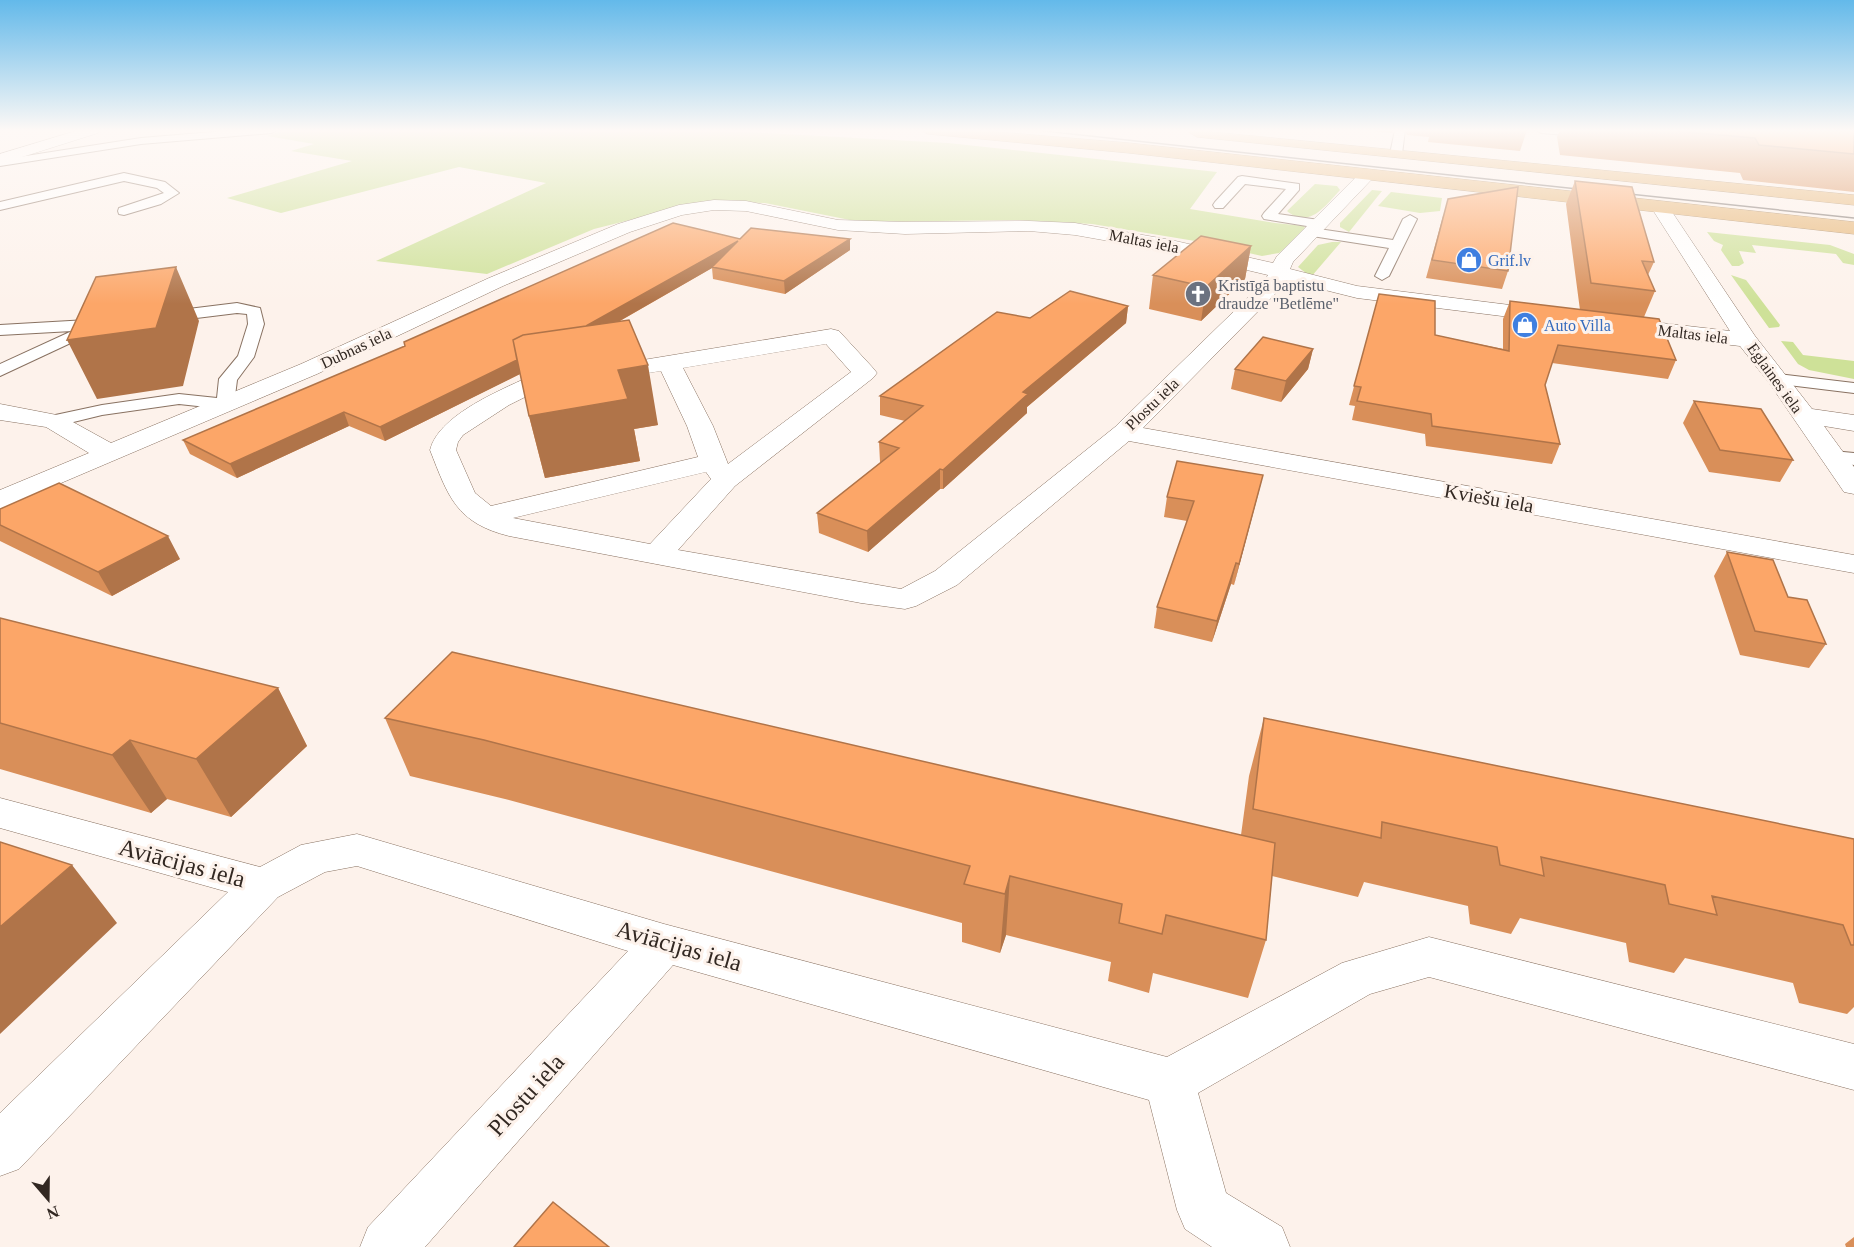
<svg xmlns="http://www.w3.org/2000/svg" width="1854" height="1247" font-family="'Times New Roman',serif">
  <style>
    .green { fill: #cee198 }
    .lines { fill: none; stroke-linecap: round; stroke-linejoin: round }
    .lane-casing { stroke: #897262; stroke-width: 2 }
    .street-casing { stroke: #897262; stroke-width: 1 }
    .highway-casing { stroke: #a88459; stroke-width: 1 }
    .lane { fill: #fff; fill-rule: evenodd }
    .street { fill: #fff; fill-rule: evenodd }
    .highway { fill: #e7b676; fill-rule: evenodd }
    .tram { stroke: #847973; stroke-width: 1.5 }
    .wall { fill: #d98f59 }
    .shaded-wall { fill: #b07449 }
    .building { fill: #fca668; stroke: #b07449; stroke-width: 1.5 }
    .labels { text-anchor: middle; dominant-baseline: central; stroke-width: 6; stroke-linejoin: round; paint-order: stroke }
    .far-street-label { font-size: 16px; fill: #322822; stroke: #fdf2eb }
    .far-shop-label { font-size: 16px; fill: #366cbe; stroke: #fdf2eb; text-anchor: start }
    .far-worship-label { font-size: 16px; fill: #5b616d; stroke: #fdf2eb; text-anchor: start }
    .street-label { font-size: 20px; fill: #322822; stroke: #fdf2eb }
    .near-street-label { font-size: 24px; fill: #322822; stroke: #fdf2eb }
  </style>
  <rect width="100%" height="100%" fill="#fdf2eb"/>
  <path class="green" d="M285 130H711L948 143 1217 172 1190 209 1275 223 1304 226 1306 230 1279 253 1262 256 1195 241 1092 224 1019 220 860 222 765 203 705 201 594 229 487 274 376 261 546 183 459 167 281 213 227 198 352 161 291 151 314 144 267 136Z
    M1315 184 1337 186 1340 190C1326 205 1309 230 1287 211Z
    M1372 190 1382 191 1349 232 1340 227V223Z
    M1391 192 1442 198 1440 211 1420 213 1378 206Z
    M1707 232 1830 245 1854 254V265L1843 263 1836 254 1752 245 1756 253 1739 251 1744 263 1739 266H1732L1721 250 1723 245 1714 241Z
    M1332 242H1341L1311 277 1298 267 1318 245Z
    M1731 275 1746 280 1780 325 1779 327 1769 328Z
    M1781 341 1793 342 1803 355 1854 361V379L1809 370 1798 364Z"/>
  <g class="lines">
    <g class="lane-casing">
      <path id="lane" d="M237 130H277L272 133 141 144 0 166V160L141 138Z
        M1395 130H1405L1402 154 1396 157 1390 154Z
        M1536 130C1551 130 1586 126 1597 134L1592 137 1541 133Z
        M124 173 165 182 179 193 161 204 124 215 119 214 118 211 119 208 164 193 157 188 124 181 0 210V202Z
        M1242 176 1299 184V190L1278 214 1319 220 1326 224 1319 228 1264 219 1262 216 1264 213 1286 189 1245 184 1223 208H1215L1213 205 1215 202 1238 177Z
        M1410 215 1417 219 1389 276 1382 280 1375 276 1389 248 1312 236 1305 232 1312 228 1393 240 1403 219Z
        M237 303 260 308 264 324 254 357 237 380 234 404 231 408 225 409 179 404 102 415 53 427 46 425 44 421 46 417 102 405 179 394 217 398 219 379 238 356 248 324 247 314 237 313 164 322 156 317 164 312Z
        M105 319 111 321 113 324 111 327 94 329 92 333 0 376V364L72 331 0 335V325Z
        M1778 374 1854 383V393L1772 383 1769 379 1772 375Z
        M1833 451 1854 453V465L1826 461 1823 457 1826 453Z"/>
    </g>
    <g class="street-casing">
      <path id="street" d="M79 130H100L98 133 0 164V154Z
        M1366 171 1372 173 1374 176 1372 179 1293 262 1290 269 1357 286 1550 310 1558 311 1561 316 1558 321 1550 322 1357 298 1285 280 1280 289 1143 428 1854 555V573L1129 441 957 585 916 606 905 609 861 603 509 536C456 523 448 496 430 450 438 417 494 393 522 380L831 329 839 331 873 368 877 373 873 378 735 486 678 550 901 589 935 571 1115 427 1264 282 1268 275 1171 252 1075 235 1029 231 905 234 838 230 746 211 714 210 682 215 630 232 503 286 317 374 0 509V490L89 453 46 427 0 420V404L62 416 111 443 301 364 489 278 618 224 679 205 714 200 746 201 838 220 905 222 1029 221 1075 223 1171 240 1273 263 1277 256 1360 173ZM826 344 851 372 728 464 713 426 683 368ZM661 371 687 426 698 457 491 506 475 493 456 450 458 442 463 435 509 405 537 391ZM706 472 711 479 650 544 513 518Z
        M1660 202 1666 203 1755 336 1812 409 1854 415V431L1824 426 1854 467V494L1844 492 1770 384 1740 346 1619 332 1611 330 1608 325 1611 320 1619 318 1730 331 1651 207 1654 203Z
        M0 798 260 867 301 845 357 834 664 924 1167 1057 1342 963 1429 937 1854 1044V1090L1429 977 1370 994 1198 1093 1226 1193 1282 1227 1290 1247H1212L1185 1229 1177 1210 1149 1100 673 965 425 1247H360L368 1227 628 951 357 866 325 872 278 897 19 1169 0 1176V1113L228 892 0 828Z"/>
    </g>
    <g class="highway-casing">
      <path id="highway" d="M921 130H974L1129 143 1854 222V234L1129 153 928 134Z
        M1192 130 1854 195V205L1197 137 1190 133Z"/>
    </g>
    <use href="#lane" class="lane"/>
    <use href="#street" class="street"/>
    <use href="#highway" class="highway"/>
    <path class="tram" d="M1035 130 1587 190
      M1620 193 1854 218"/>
  </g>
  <path class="wall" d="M1358 130H1393L1392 133Z
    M1405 130H1527L1520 151 1428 142 1429 137 1407 135Z
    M1560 130H1854V192L1743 180 1740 173 1560 155 1557 137Z
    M1575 181 1654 262 1648 275 1655 291 1644 317 1676 360 1668 379 1552 363 1545 385 1560 444 1552 464 1426 446 1425 434 1352 420 1355 406 1349 405 1379 294 1435 335 1503 349V319L1510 301 1580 310 1566 204Z
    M1443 216 1508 271 1502 289 1426 278Z
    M740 239H850V250L785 294 713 279 712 268 620 321 658 425 634 429 640 461 545 478 529 416 520 374 385 441 349 426 237 478 190 454 183 440Z
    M1251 246 1245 279 1201 321 1149 309 1153 275Z
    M1128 306 1126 323 1027 407V413L943 489H940L868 552 819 533 817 513 881 462H880L879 442 905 421 880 415V396L1030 318Z
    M1313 349 1308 369 1281 402 1231 389 1235 369Z
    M1694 401 1793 460 1780 482 1709 472 1683 423Z
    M1263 475 1234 585 1231 584 1212 642 1154 628 1157 607 1187 521 1164 517 1167 497Z
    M0 509 180 559 112 596 0 541Z
    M1727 552 1788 597 1826 644 1809 668 1740 655 1714 576Z
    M0 618 278 688 307 746 231 817 167 799 151 813 0 769Z
    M385 718 1241 835 1249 776 1264 718 1854 839V1007L1847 1014 1799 1003 1793 983 1685 958 1674 973 1629 962 1626 943 1520 918 1511 934 1470 924 1468 906 1364 882 1358 897 1272 876 1266 940 1248 998 1153 973 1149 993 1108 981 1111 962 1006 935 1000 953 962 942V923L505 799 410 776Z
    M1854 1237V1247H1846L1845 1244Z"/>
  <path class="shaded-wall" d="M850 239V250L785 294 784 281Z
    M738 241 712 267V268L583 342 580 329Z
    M1251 246 1245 279 1201 321 1206 287Z
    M176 267 199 321 183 386 97 399 67 340Z
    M1128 306 1126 323 1027 407V413L943 489V470L1023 392Z
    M1313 349 1308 369 1281 402 1286 381Z
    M519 359 522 373 385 441 380 427Z
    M648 365 658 425 634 429 640 461 545 478 529 416 618 370Z
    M344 412 349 426 237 478 230 464Z
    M940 469V489L868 552 867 531Z
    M1263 475 1258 495 1234 585 1239 564Z
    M168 536 180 559 112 596 98 572Z
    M1236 563 1231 584 1212 642 1217 621Z
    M278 688 307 746 231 817 196 759Z
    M130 740 167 799 151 813 112 755Z
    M72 865 117 923 0 1034V927Z
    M1010 876 1006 935 1000 953 1005 894Z"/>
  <path class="building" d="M1663 130H1854V154L1759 145 1755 138Z
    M1575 181 1632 187 1654 262 1642 261 1655 291 1591 283Z
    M1518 187 1508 271 1432 260 1448 199Z
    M673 223 740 239 751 228 850 239 784 281 712 267 738 241 586 326 523 335 513 340 517 360 380 427 344 412 230 464 183 440 405 346 404 342Z
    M1201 236 1251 246 1206 287 1153 275Z
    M176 267 156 328 67 340 96 277Z
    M1070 291 1128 306 1023 392 1028 394 943 470 940 469 867 531 817 513 899 448 879 442 923 406 880 396 997 312 1030 318Z
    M1379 294 1435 301V335L1509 351 1510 301 1659 319 1676 360 1558 345 1545 385 1560 444 1432 426 1431 414 1357 401 1361 387 1354 386Z
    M629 320 648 365 618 370 628 399 529 416 513 340 523 335Z
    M1263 337 1313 349 1286 381 1235 369Z
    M1694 401 1761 409 1793 460 1720 450Z
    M1177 461 1263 475 1239 564 1236 563 1217 621 1157 607 1194 501 1167 497Z
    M59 483 168 536 98 572 0 525V509Z
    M1727 552 1773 560 1788 597 1807 600 1826 644 1755 631Z
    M0 618 278 688 196 759 130 740 112 755 0 723Z
    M452 652 1275 843 1266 940 1166 915 1162 934 1119 923 1122 904 1010 876 1005 894 964 884 970 866 484 740 385 718Z
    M1264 718 1854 839V945H1851L1843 925 1712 896 1717 915 1669 904 1665 885 1541 857 1544 876 1500 865 1497 847 1382 822 1381 838 1253 809Z
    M0 842 72 865 0 927Z
    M553 1202 609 1247H514Z"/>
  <linearGradient id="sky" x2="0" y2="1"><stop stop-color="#63b9ea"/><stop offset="0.43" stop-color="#fef9f6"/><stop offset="1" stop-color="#fef9f6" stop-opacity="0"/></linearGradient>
  <rect width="1854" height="304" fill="url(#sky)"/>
  <defs>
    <g id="shop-disc" transform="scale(1.35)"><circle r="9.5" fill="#3f7fe0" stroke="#fdf2eb"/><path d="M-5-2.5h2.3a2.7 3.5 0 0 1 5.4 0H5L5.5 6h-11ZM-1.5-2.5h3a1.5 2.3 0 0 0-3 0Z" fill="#fff"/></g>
    <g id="church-disc" transform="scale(1.35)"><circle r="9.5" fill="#6b7280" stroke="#fdf2eb"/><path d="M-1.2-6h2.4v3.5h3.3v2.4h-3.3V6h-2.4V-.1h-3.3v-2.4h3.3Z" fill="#fff"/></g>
  </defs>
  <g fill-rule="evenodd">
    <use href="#shop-disc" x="1469" y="260"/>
    <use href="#church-disc" x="1198" y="294"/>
    <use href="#shop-disc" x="1525" y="325"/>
  </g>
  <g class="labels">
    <g class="far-street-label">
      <text transform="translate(1144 241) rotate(11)">Maltas iela</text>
      <text transform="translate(1693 334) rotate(7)">Maltas iela</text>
      <text transform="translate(356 348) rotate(-25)">Dubnas iela</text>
      <text transform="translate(1775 378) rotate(54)">Eglaines iela</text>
      <text transform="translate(1152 404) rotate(-44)">Plostu iela</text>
    </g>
    <g class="far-shop-label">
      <text x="1488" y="260">Grif.lv</text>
      <text x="1544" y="325">Auto Villa</text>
    </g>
    <g class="far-worship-label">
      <text x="1218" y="285">Kristīgā baptistu<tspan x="1218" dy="18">draudze "Betlēme"</tspan></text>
    </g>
    <g class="street-label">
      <text transform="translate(1489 498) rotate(10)">Kviešu iela</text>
    </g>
    <g class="near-street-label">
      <text transform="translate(182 863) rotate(15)">Aviācijas iela</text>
      <text transform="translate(679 946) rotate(16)">Aviācijas iela</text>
      <text transform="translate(526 1095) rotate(-48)">Plostu iela</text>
    </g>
  </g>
  <g transform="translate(48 1199) rotate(160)" stroke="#fdf2eb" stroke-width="4.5" paint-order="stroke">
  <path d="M0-4.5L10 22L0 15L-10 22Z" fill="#322822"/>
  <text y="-9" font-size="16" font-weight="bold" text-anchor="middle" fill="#322822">N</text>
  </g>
</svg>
